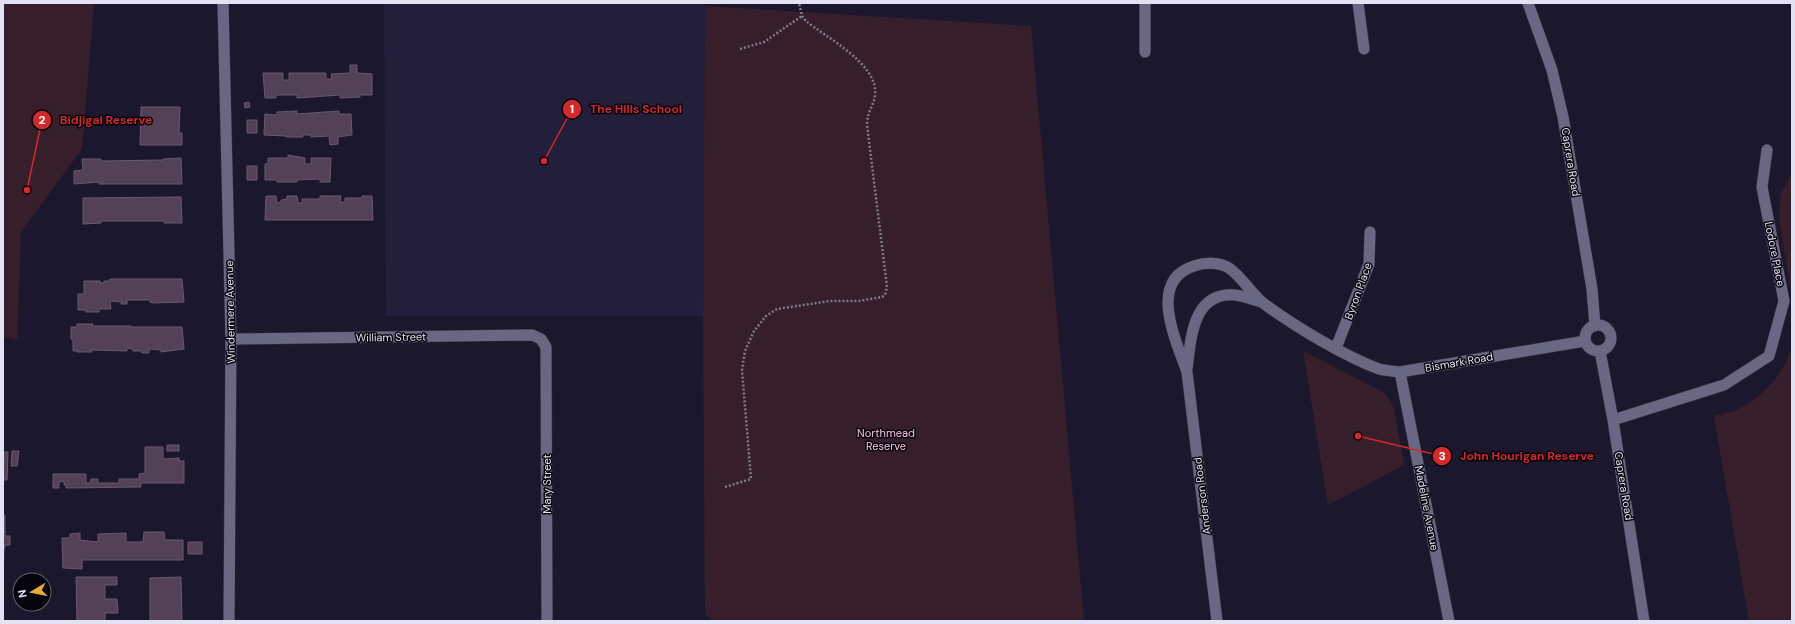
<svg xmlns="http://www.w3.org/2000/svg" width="1795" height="624" font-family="'DM Sans',sans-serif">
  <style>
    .built { fill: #231e3a }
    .green { fill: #371e2b }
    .building { fill: #534257; stroke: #69586e }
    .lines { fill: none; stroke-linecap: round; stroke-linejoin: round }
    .minor-casing { stroke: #333041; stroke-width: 12 }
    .path { stroke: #7d7b8e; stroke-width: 2.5; stroke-dasharray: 2 2; stroke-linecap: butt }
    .minor { stroke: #696781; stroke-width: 11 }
    .labels { text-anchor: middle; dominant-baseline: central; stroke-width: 3; stroke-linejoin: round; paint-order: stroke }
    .street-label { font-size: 11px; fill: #e3e2f2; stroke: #06050e }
    .park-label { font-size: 11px; fill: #fec0dd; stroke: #06050e }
    .leader { fill: none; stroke: #d62828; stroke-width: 1.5 }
    .callout-dot { fill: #d62828; stroke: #06050e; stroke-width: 1.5 }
    .mark-label { font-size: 12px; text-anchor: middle; font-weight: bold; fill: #fff }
    .callout-label { font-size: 12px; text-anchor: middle; font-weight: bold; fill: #d62828; stroke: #06050e; stroke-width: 3; stroke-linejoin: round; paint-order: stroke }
  </style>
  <rect width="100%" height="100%" fill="#1b182e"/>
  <path class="built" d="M384 3H705L703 316H386Z"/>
  <path class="green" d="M3 3H94L82 149 21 232 17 340 3 337Z
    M705 6 1031 26 1084 621H713L705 614 703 316Z
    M1792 173V298L1779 219 1781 193Z
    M1792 345V621H1749L1714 416C1722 414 1731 413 1738 409 1765 396 1785 373 1792 345Z
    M1303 351 1385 393 1394 407 1404 465 1328 505Z"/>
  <path class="building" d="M350 65H357V73L372 74V95H360V97L340 98V95L297 98V95H276V98H265L263 73H283V80H289V73H326V79H332L331 74 350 73Z
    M249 102 250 107 245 108 244 103Z
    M141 107H180L179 133H182V145H140Z
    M297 111V114L339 111V114H351L352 135 338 137V144L330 145 329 136 311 137V135H303V137H286V136L264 135 265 114 277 115V112Z
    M247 120H257V133H247Z
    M288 155 305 158V164H311V158H331L330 182H320V179L297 180V182H277V180H265V164H268V158H288Z
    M181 158 182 184H99V182L74 184V171L83 170 82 159H101V161L163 160V159Z
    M247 166H257V180H247Z
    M266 196H276L277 203 281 202V200L287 199V196H297L298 203H302V199H320V196H341L340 202H345V198H362V196H372L373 220H265Z
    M181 197 182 223H164V221H101V223L83 224V198Z
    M110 279H182L184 302 153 303 150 302V300H127V304H121V302L110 301 111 309H99V312H86V310H78V294H84V281H100V283H104V281H109Z
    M77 324H93L92 326H131V327H182L184 349 161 352V350L149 349V353H142L141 351H133V349L127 348V351L91 350 92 352H77V351H73V339H71V327H77Z
    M167 445H179V451H167Z
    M145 447H163V459L179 458V461H184V483H141V487L66 488V485H64V481L59 482V488H53V474H86V483H90L91 479H98V483H119V479H139V474L145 473Z
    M12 451H19L17 466H11Z
    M3 452H8L7 480H3Z
    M3 515H5V536H10V545H5V548H4L3 582Z
    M144 532H164L165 540H183V560H82V569L63 568 62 538H70V534L80 533V540L98 542V534L126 533V542H143Z
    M188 542H202V554H188Z
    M76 577H117V585H105V599H117L118 613H105V621H77Z
    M181 577 182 621H150V578Z"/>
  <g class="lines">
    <g class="minor-casing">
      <path id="minor" d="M223 3 231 339 229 621
        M1358 3 1364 49
        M1528 3 1552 70 1563 117 1592 289 1595 326
        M1145 52V3
        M1585 338a13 13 0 1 1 26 0a13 13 0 1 1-26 0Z
        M231 339 532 335 541 339 546 347 547 621
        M1336 348 1369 264 1370 232
        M1600 351 1613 420 1644 621
        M1187 369C1191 339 1192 292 1235 295 1244 296 1253 300 1262 302
        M1400 372 1449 621
        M1613 420 1724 385 1769 356 1784 301 1762 187 1767 150
        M1217 621 1187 372C1176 340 1147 281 1194 266 1205 262 1219 262 1229 268 1242 277 1251 293 1263 303 1294 326 1344 356 1379 369 1386 371 1394 371 1400 372L1585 341"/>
    </g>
    <path class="path" d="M740 49 764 42 802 16
      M725 487 751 479 742 370 745 351 754 331 766 316 777 309 830 301H859L882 297 885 295 887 287 867 125C867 111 874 106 875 95 879 64 825 37 806 21L802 16 799 3"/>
    <use href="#minor" class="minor"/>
  </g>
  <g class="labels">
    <g class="street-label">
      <text transform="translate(1571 162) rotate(81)">Caprera Road</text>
      <text transform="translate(1775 254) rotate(79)">Lodore Place</text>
      <text transform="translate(1358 291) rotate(-70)">Byron Place</text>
      <text transform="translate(230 312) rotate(-91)">Windermere Avenue</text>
      <text transform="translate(391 337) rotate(-1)">William Street</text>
      <text transform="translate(1459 362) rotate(-10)">Bismark Road</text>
      <text transform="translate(547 484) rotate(-90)">Mary Street</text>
      <text transform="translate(1624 486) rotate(81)">Caprera Road</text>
      <text transform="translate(1202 496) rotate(-97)">Anderson Road</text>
      <text transform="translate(1427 508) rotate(79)">Madeline Avenue</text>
    </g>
    <g class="park-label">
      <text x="886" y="433">Northmead<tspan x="886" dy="13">Reserve</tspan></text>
    </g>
  </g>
  <path class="leader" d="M544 161L572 109M27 190L42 120M1358 436L1442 456"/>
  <g class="callout-dot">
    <circle cx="544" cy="161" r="4"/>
    <circle cx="27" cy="190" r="4"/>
    <circle cx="1358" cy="436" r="4"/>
    <circle cx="572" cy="109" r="10"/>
    <circle cx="42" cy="120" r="10"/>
    <circle cx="1442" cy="456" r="10"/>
  </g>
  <g class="mark-label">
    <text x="572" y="113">1</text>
    <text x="42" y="124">2</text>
    <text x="1442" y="460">3</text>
  </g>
  <g class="callout-label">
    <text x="636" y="113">The Hills School</text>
    <text x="106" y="124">Bidjigal Reserve</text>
    <text x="1527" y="460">John Hourigan Reserve</text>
  </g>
  <rect width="1795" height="624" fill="none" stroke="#e3e2f2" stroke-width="8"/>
  <g transform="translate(32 592) rotate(260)"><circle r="19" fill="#06050e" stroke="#5e5d69"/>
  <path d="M0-3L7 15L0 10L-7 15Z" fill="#e8ab37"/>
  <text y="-6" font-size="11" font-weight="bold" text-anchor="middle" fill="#e3e2f2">N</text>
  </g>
</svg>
